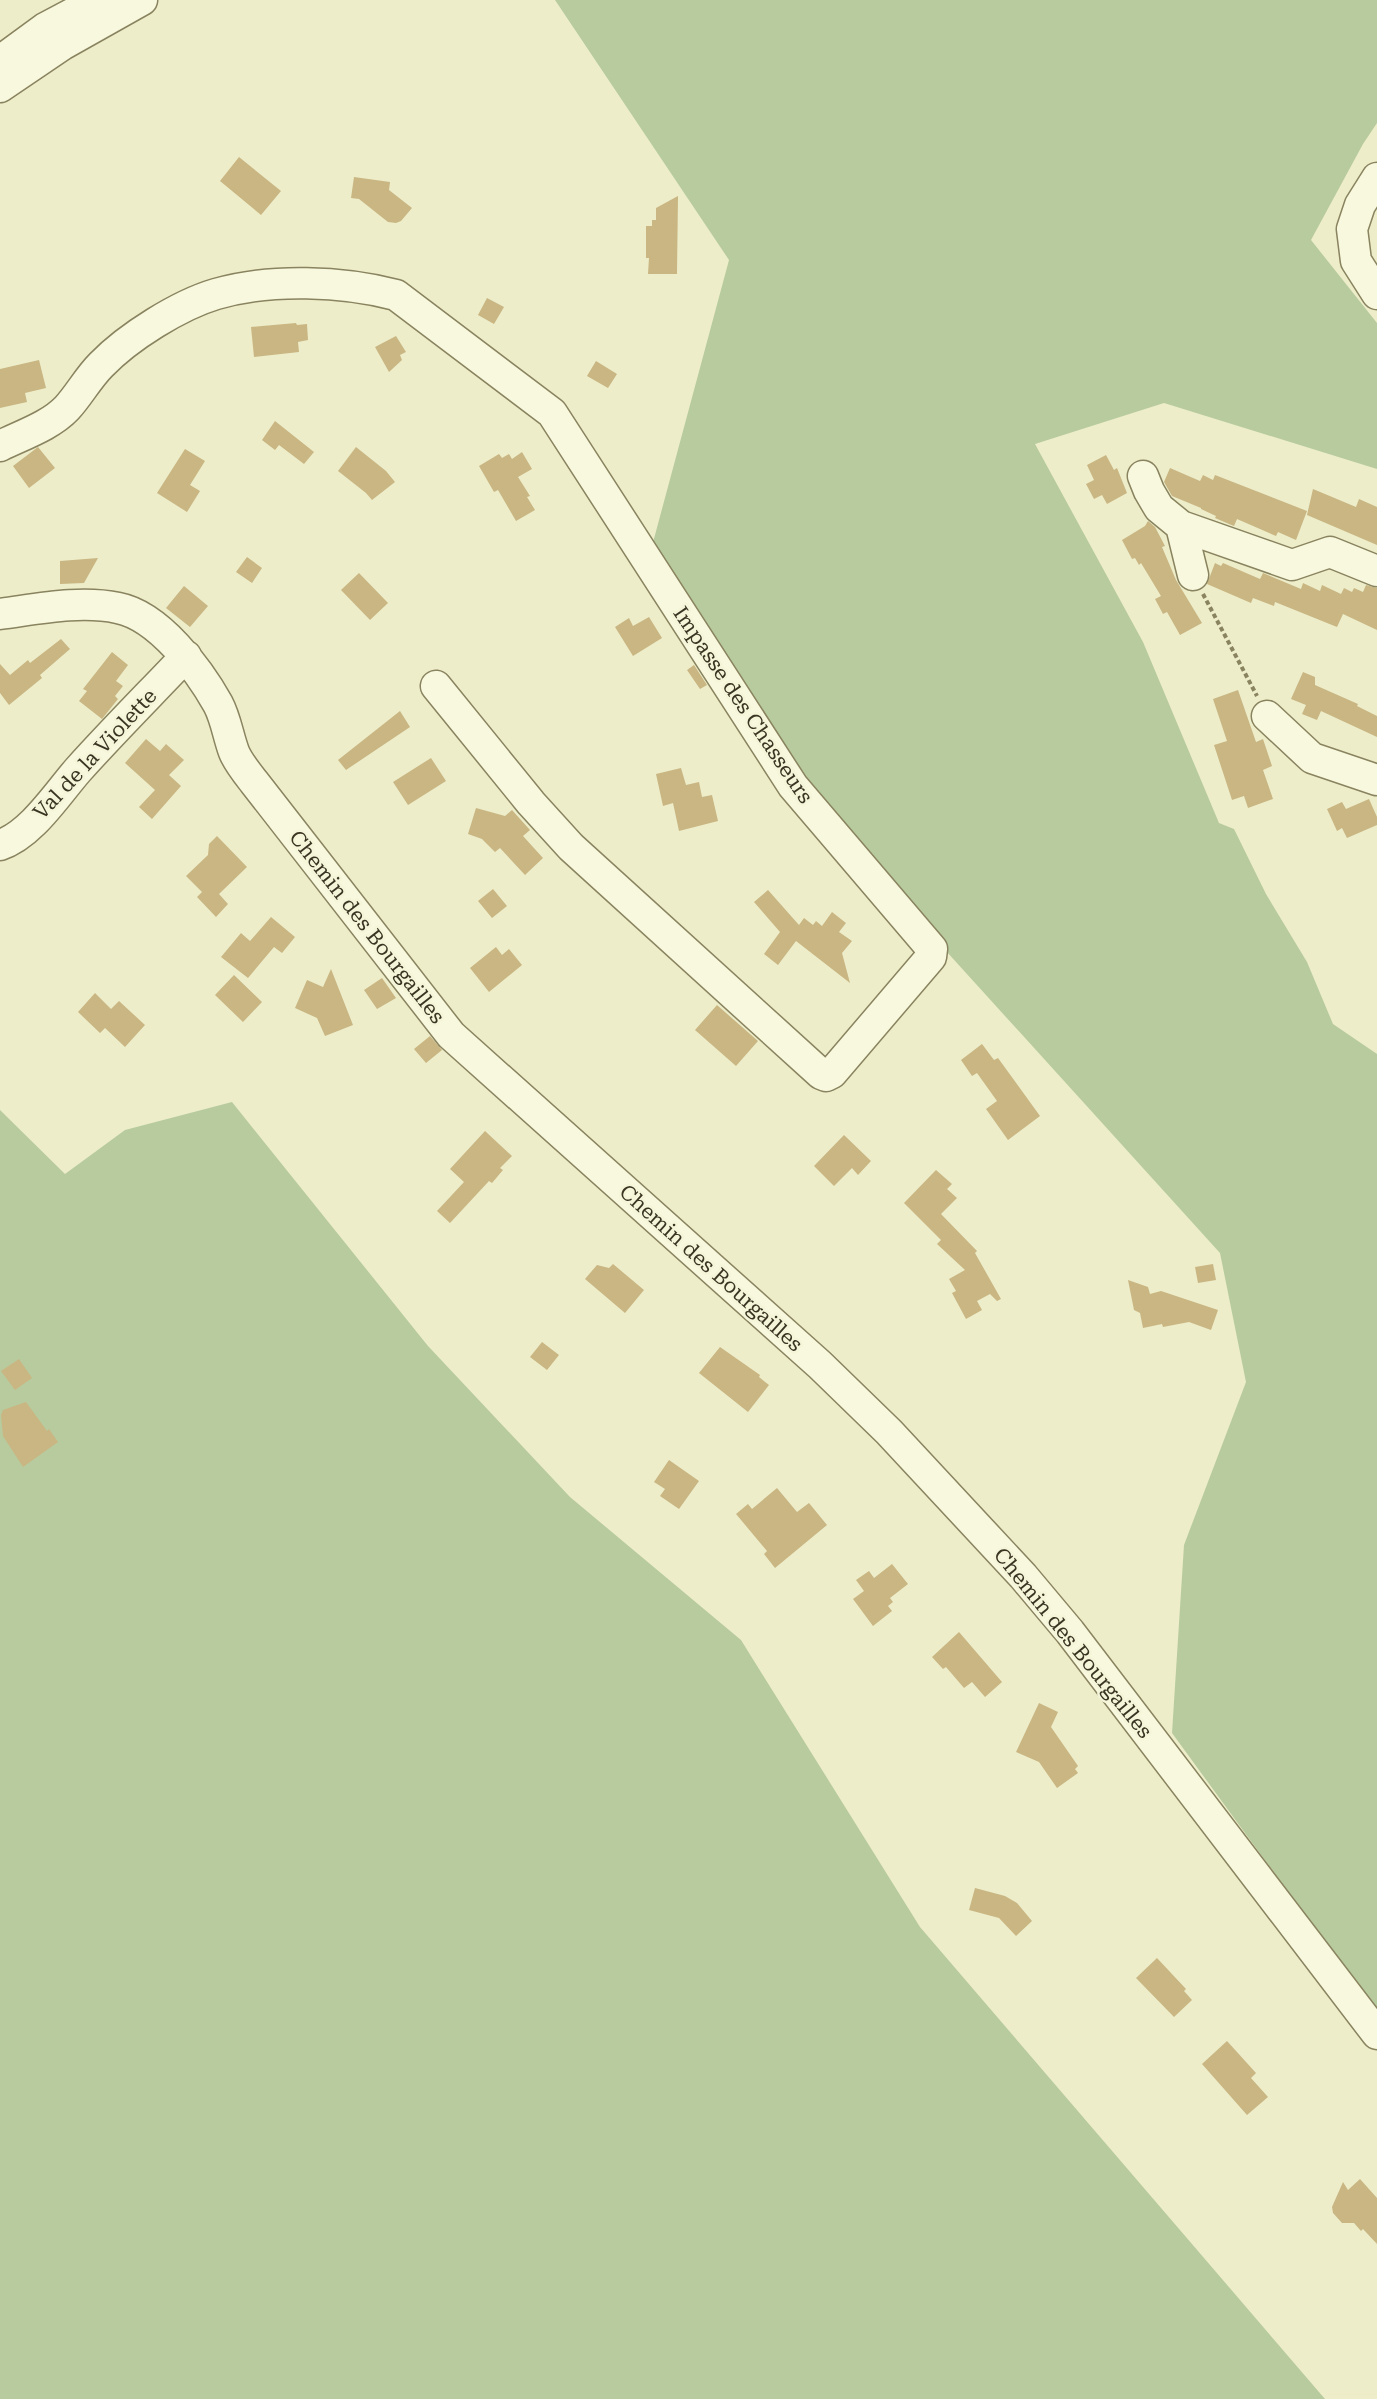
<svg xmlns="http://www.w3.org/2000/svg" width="1377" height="2399" font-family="'Roboto Serif',serif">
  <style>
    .green { fill: #b8cb9e }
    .building { fill: #c9b682 }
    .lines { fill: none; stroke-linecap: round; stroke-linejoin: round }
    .minor-casing { stroke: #89835f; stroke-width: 33 }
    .path { stroke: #89835f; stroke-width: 4; stroke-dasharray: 4.5 3; stroke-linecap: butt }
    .minor { stroke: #f7f8dd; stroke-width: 30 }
    .labels { text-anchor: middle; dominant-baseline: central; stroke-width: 5; stroke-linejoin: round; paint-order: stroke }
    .street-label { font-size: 21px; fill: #3a3522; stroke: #f4f5d9 }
  </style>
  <rect width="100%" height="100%" fill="#ededca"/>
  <path class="green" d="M555 0H1377V123L1363 144 1311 240 1377 323V469L1164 403 1035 444 1143 642 1219 823 1234 829 1266 894 1307 962 1333 1024 1377 1054V2014L1172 1733 1184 1545 1246 1382 1220 1253 839 833 648 561 729 260Z
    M232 1102 428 1346 570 1497 741 1640 920 1927 1325 2399H0V1110L65 1174 125 1130Z"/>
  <path class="building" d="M239 157 281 191 261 215 220 181Z
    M354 177 390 182 389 190 412 208 401 221 396 223 388 222 359 199 351 198Z
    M678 196 677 274H648L649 258H646V226H652V220H656V208Z
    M487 298 504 307 494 324 478 315Z
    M296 323 297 325 307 324 308 340 298 342 299 352 254 357 251 327Z
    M396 336 406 352 400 355 402 360 389 372 375 347Z
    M39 360 46 388 25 393 27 402 0 408V369Z
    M596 361 617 374 608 388 587 376Z
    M275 421 314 452 304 464 279 445 275 450 262 440Z
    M38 447 55 468 29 488 13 466Z
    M356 447 386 471 395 482 372 500 366 493 338 471Z
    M185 449 205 461 190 485 200 491 187 512 157 493Z
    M522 452 532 469 518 477 530 496 527 497 535 510 516 521 498 490 494 492 479 466 499 454 502 458 509 454 512 459Z
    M1106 455 1114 470 1117 468 1127 493 1107 504 1102 495 1094 499 1086 484 1094 480 1087 465Z
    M1170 468 1200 481 1203 475 1213 480 1215 475 1307 511 1296 540 1278 532 1276 536 1237 519 1234 526 1229 524 1215 518 1216 516 1201 509V508L1172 496 1164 482Z
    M1313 489 1356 507 1359 499 1377 507V545L1307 515Z
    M1148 521 1155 527 1165 546 1162 547 1176 580 1202 623 1180 635 1167 612 1163 614 1155 599 1161 596 1141 563 1139 565 1135 558 1132 559 1122 540 1145 526Z
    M247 557 262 568 252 583 236 572Z
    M98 558 84 583 60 584V561Z
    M1215 563 1221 566 1223 563 1260 579 1263 573 1301 589 1303 583 1320 591 1322 585 1341 594 1344 588 1352 592 1354 588 1363 592 1366 585 1377 588V630L1343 614 1337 627 1275 602 1274 606 1253 598 1251 603 1207 584Z
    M359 573 388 603 370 620 341 590Z
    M184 586 208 606 190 627 166 608Z
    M649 617 662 638 633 656 615 627 629 618 633 626Z
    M61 639 70 649 40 675 42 678 9 705 0 693V664L10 675 28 660 30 663Z
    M112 652 128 665 116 681 123 686 115 696 118 699 102 719 79 701 87 691 83 689Z
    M694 665 707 685 700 689 687 670Z
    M1303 672 1315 677V685L1358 704 1357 706 1377 716V737L1321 711 1317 720 1302 714 1306 705 1291 699Z
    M1238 690 1256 742 1263 739 1272 766 1263 770 1273 799 1248 808 1244 796 1232 800 1214 745 1227 741 1213 699Z
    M400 711 410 727 346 770 338 760Z
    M146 739 160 751 166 744 184 760 169 775 181 786 152 819 139 807 155 790 125 763Z
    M431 758 446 781 408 805 393 782Z
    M681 768 686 785 699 782 702 797 712 795 718 821 679 831 673 803 663 806 656 774Z
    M1369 799 1377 817V825L1347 838 1342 828 1337 831 1327 809 1342 802 1346 809Z
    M476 808 505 816 512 810 530 830 523 836 543 858 525 875 500 848 495 852 482 839 468 834Z
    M217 836 247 867 219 894 228 904 216 917 197 897 202 892 186 876 208 855 209 844Z
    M493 889 507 906 492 918 478 901Z
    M768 890 799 925 804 918 813 925 816 921 822 926 832 912 846 923 839 932 852 941 842 953 850 983 796 941 778 965 764 954 780 932 754 902Z
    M271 917 295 937 282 953 274 947 248 978 221 957 241 933 250 941Z
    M496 947 502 955 509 949 522 965 489 992 470 968Z
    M331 969 353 1025 325 1036 317 1018 295 1008 307 980 323 987Z
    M234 975 262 1002 243 1022 215 995Z
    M382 978 396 998 377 1009 364 990Z
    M95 993 111 1009 119 1001 145 1025 125 1047 105 1028 100 1033 78 1012Z
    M717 1005 758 1041 736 1066 695 1030Z
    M430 1036 442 1050 426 1063 414 1049Z
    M982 1044 994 1060 998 1058 1040 1116 1008 1140 986 1109 997 1101 977 1073 972 1076 961 1060Z
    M485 1131 512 1156 500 1168 503 1170 492 1183 489 1181 450 1223 437 1211 464 1182 450 1169Z
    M844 1135 871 1161 858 1175 852 1168 834 1186 814 1166Z
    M936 1170 952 1184 947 1189 957 1198 941 1214 977 1251 975 1253 1001 1299 997 1301 990 1294 977 1301 982 1310 966 1319 952 1293 956 1291 949 1279 965 1270 937 1244 941 1240 904 1203Z
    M613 1264 644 1290 625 1313 585 1279 597 1265 609 1268Z
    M1213 1264 1216 1280 1198 1283 1195 1267Z
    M1128 1280 1148 1287 1150 1294 1161 1291 1218 1310 1211 1330 1189 1322 1163 1327 1162 1324 1143 1328 1140 1313 1134 1310Z
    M542 1342 559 1355 547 1370 530 1357Z
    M720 1347 760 1375 759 1377 769 1385 748 1412 699 1373Z
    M19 1359 32 1378 15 1390 1 1371Z
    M26 1402 47 1431 49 1429 58 1442 23 1467 3 1436 1 1415 3 1410Z
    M669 1460 699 1481 679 1509 660 1496 665 1489 654 1482Z
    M777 1488 797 1512 809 1503 827 1525 775 1568 764 1554 767 1551 736 1514 748 1504 752 1509Z
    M892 1564 908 1584 890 1598 893 1602 888 1606 892 1611 873 1626 853 1599 864 1591 856 1580 869 1571 874 1578Z
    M959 1632 1002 1682 985 1697 972 1682 964 1688 946 1667 943 1669 932 1657Z
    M1039 1703 1058 1712 1051 1727 1078 1766 1075 1769 1078 1773 1057 1788 1039 1762 1016 1752Z
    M975 1888 1005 1896 1017 1903 1032 1921 1016 1936 999 1918 969 1910Z
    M1157 1958 1186 1989 1184 1991 1192 2000 1174 2017 1136 1978Z
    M1227 2041 1256 2073 1251 2078 1268 2097 1247 2115 1202 2064Z
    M1360 2179 1377 2198V2244L1363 2229 1361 2231 1354 2223H1342L1333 2213 1332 2207 1343 2182 1348 2190Z"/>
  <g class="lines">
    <g class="minor-casing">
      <path id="minor" d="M0 61 45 28 98 0
        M0 87 62 45 142 0
        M1377 178 1360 205 1352 229 1356 261 1377 294
        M0 446C22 435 50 426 67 408 79 395 88 378 101 365 128 337 179 305 216 294 270 278 343 281 396 295L552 413 793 786 932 949 931 957 832 1073 826 1076 821 1074 571 847 531 803 436 686
        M1143 476 1149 491 1159 508 1181 526 1292 565 1330 552 1377 571
        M1181 526 1193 575
        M0 614C38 609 80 600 118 608 159 616 199 670 218 704 226 719 228 736 234 752 238 762 247 773 254 782L451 1035 820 1365 889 1432 1023 1576 1070 1632 1377 2034
        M1267 716 1312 758 1377 780
        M0 845C31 835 57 794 78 770 113 731 150 694 186 656"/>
    </g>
    <path class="path" d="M1203 594 1257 696"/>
    <use href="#minor" class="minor"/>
  </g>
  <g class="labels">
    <g class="street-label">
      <text transform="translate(743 705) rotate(56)">Impasse des Chasseurs</text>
      <text transform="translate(95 754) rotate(-47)">Val de la Violette</text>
      <text transform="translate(367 927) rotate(52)">Chemin des Bourgailles</text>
      <text transform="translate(711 1268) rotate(42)">Chemin des Bourgailles</text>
      <text transform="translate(1073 1643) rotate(51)">Chemin des Bourgailles</text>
    </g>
  </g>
</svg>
